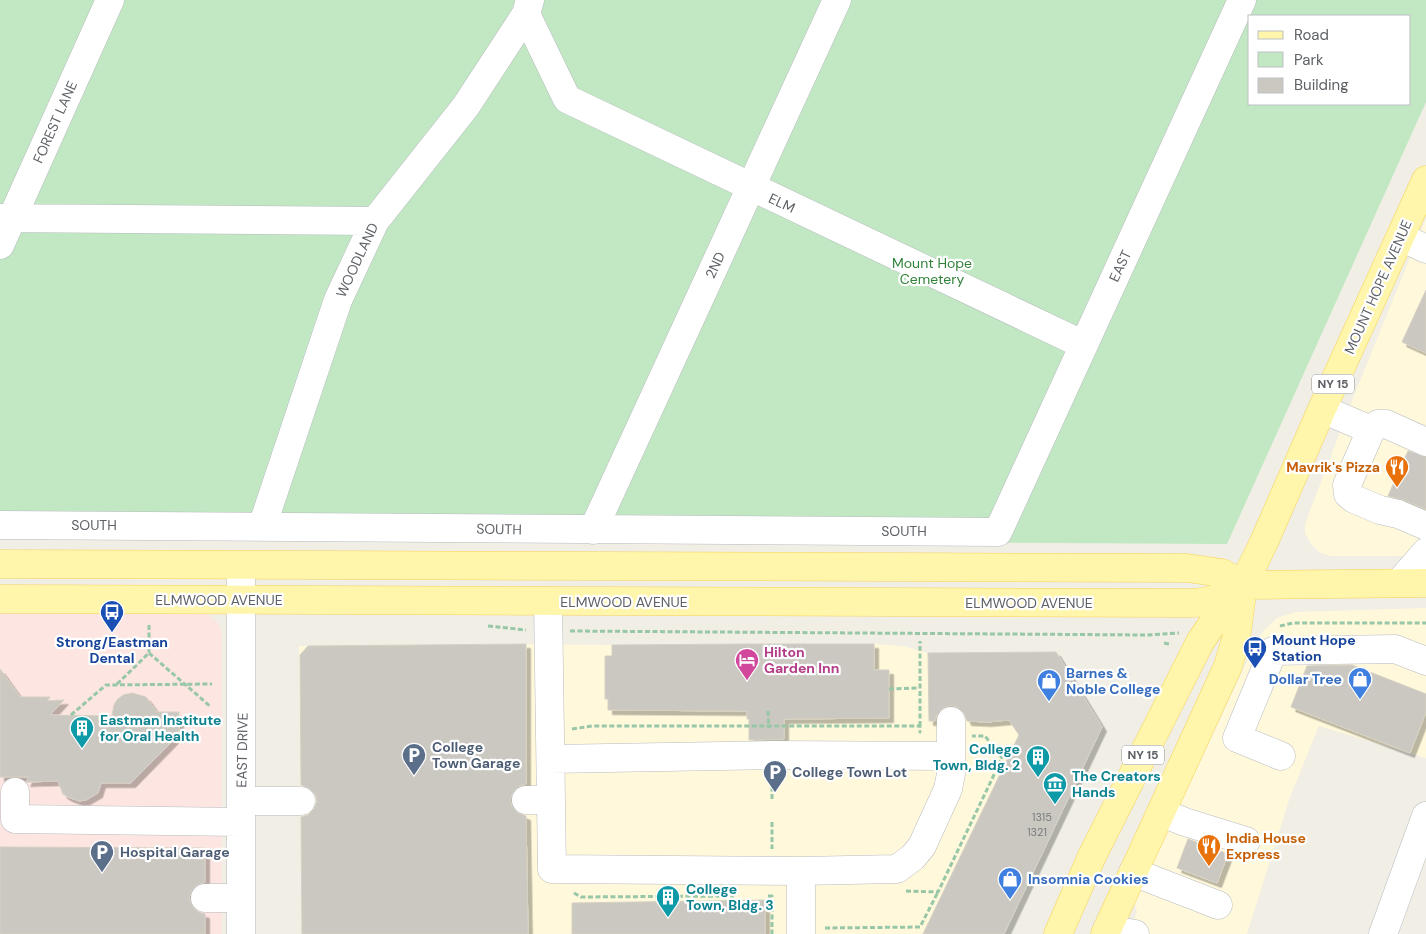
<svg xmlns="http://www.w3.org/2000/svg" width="1426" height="934" font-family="'DM Sans',sans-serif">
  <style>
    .commercial { fill: #fff8db }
    .medical { fill: #fde5e1 }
    .green { fill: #c1e8c3; fill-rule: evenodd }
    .building { fill: #cbc8c2; stroke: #d5d0c3; filter: url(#shadow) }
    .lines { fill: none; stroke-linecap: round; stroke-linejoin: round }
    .minor-casing { stroke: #b8bbbf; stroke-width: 29 }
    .major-casing { stroke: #f8d356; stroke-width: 29 }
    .path { stroke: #98c7a8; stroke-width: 3; stroke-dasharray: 5 2.5; stroke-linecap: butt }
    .minor { stroke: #fff; stroke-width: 28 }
    .major { stroke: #fff5ab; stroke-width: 28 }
    .labels { text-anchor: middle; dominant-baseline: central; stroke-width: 4.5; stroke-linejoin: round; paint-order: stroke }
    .number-label { font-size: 11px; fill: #787b7d }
    .shield { fill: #fff; stroke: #8e9094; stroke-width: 1 }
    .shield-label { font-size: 12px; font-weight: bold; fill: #5d6166 }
    .street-label { font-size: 14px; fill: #5d6166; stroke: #fff }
    .park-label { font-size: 14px; fill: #308238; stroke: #fff }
    .food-label { font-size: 14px; font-weight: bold; fill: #c56008; stroke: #fff; text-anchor: end }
    .transit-label { font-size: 14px; font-weight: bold; fill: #164399; stroke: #fff; text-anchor: start }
    .hotel-label { font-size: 14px; font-weight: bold; fill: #b23c85; stroke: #fff; text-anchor: start }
    .shop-label { font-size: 14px; font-weight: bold; fill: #366cbe; stroke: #fff; text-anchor: start }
    .culture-label { font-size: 14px; font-weight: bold; fill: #0d838f; stroke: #fff; text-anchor: start }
    .service-label { font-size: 14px; font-weight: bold; fill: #4e5e75; stroke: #fff; text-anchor: start }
  </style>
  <defs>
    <filter id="shadow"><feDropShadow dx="4.5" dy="4.5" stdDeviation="0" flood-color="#0004"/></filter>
  </defs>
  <rect width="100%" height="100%" fill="#f0eee5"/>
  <path class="commercial" d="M1426 218V556H1330L1319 552 1311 544 1305 533V524L1353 398Z
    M1426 608V758L1319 726 1290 797 1247 934H1128L1137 912 1134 902 1256 642 1263 631 1277 618 1296 612Z
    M526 644 612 645 874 644 904 646 928 653 1056 652 1102 727 1004 934H302L299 646Z"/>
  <path class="medical" d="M0 610 206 613 217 622 222 633V934H0Z"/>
  <path class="green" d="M0 0H1426V102L1227 544 0 537ZM1250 16H1410V104H1250Z"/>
  <path class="building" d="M1426 290V353L1402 342Z
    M1408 451 1426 457V509L1404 500 1388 496Z
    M526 644V784L519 786 513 792 510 800 512 807 518 813 526 816 528 934H302L301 817 308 815 314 809 317 801 315 794 309 788 301 785 300 655 308 646Z
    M742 644H874V670H889V718L784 719V739L749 740V719H747V711L608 710V699H605V656H612V645Z
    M1056 652 1102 727 1058 820 1004 934H923L1019 735 1009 720 987 722 967 721 964 713 958 707 951 705 943 708 937 714 935 721H929L928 653Z
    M1352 665 1426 694V712L1410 753 1291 707 1307 666Z
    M0 669 20 697H50L47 701 64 700 50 715 112 716 114 705 117 700 123 695 132 693 146 697 157 712H179V734L131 783H101L98 793 86 800 79 801 68 797 63 794 58 781 26 782 29 777H0Z
    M1188 839 1228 854 1217 883 1177 868Z
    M0 847 205 848V882L197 885 191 891 189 898 192 906 198 912 205 914V934H0Z
    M765 900V934H572V903Z"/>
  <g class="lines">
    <g class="minor-casing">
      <path id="minor" d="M526 14 567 99 1084 345
        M0 218 375 221
        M1401 237 1426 249
        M0 245 110 0
        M1322 409 1371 430 1347 485 1348 494 1354 499 1380 510 1398 514 1426 526
        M1371 430 1378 424H1386L1426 442
        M0 525 998 532 1242 0
        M262 527 338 300 375 221 466 106 526 14 530 0
        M593 530 837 0
        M1399 583 1426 552
        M548 602 552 869 801 871 897 869 913 857 922 846 948 789 951 774V756L772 755 551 759
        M951 756V721
        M1281 756 1237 738 1273 651 1395 649 1426 661
        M15 792V819L241 822
        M526 800H551
        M241 801H301
        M1162 813 1185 822 1246 841
        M801 871V934
        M1133 872 1218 905
        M205 898H241
        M1107 929 1135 934
        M241 934V565
        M1383 934 1426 816"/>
    </g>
    <g class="major-casing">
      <path id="major" d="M0 564 1187 568 1222 573 1243 585
        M0 599 1192 603C1212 602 1226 596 1243 585L1426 583
        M1058 934 1092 856 1200 642 1221 611 1243 585 1264 542 1322 409 1426 180
        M1105 934 1228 666 1236 639 1243 585"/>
    </g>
    <path class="path" d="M488 626 526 630
      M1280 626 1293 623H1426
      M570 631 1148 635 1179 633
      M1164 643 1169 644
      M149 653 211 707
      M117 684 149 653V624
      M889 689 919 688
      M768 711 769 728
      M71 715 106 685 212 684
      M920 726V641
      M572 729 592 726H920V732H921
      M772 779V800
      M772 822V849
      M906 891 938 892 1002 758 985 736H972
      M574 893 581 897 734 896
      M768 896H772V934
      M825 928 920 927 938 892"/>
    <use href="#minor" class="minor"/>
    <use href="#major" class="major"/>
  </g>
  <defs>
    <g id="restaurant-pin" transform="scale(1.25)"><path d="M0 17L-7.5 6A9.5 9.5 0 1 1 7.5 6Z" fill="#e8710a" stroke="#fff"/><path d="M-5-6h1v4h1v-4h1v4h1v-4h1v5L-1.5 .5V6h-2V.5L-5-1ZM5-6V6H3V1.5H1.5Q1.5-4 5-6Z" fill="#fff"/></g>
    <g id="bus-pin" transform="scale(1.25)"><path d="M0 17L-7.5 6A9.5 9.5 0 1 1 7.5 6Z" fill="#1a4fb4" stroke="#fff"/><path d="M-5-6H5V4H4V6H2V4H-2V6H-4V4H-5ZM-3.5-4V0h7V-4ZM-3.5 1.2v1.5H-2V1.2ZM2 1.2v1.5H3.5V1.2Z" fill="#fff"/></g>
    <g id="hotel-pin" transform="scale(1.25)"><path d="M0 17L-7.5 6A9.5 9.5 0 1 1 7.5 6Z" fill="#d1479c" stroke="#fff"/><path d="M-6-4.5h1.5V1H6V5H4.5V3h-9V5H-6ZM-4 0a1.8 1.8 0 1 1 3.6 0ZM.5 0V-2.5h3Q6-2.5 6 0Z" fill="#fff"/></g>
    <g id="shop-pin" transform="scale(1.25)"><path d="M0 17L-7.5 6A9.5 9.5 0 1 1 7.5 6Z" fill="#3f7fe0" stroke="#fff"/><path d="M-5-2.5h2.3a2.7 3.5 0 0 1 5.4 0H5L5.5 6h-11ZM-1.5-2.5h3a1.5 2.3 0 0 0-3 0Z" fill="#fff"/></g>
    <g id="building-pin" transform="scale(1.25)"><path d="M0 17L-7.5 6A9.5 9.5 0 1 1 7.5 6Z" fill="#0f9aa8" stroke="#fff"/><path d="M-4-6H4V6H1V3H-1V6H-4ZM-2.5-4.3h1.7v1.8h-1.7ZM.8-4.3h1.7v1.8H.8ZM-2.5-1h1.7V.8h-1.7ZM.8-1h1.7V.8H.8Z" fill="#fff"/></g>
    <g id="parking-pin" transform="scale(1.25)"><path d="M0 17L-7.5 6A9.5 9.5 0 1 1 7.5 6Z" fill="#5c6f8a" stroke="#fff"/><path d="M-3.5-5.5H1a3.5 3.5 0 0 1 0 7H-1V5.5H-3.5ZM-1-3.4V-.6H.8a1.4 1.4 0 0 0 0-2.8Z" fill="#fff"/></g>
    <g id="museum-pin" transform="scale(1.25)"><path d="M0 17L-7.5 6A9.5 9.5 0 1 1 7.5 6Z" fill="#0f9aa8" stroke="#fff"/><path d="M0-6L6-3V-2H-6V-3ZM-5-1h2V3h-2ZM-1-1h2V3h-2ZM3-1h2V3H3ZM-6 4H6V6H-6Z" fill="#fff"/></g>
  </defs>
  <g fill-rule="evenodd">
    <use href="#restaurant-pin" x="1397" y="467"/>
    <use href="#bus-pin" x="112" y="612"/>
    <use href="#bus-pin" x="1255" y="648"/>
    <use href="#hotel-pin" x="747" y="660"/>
    <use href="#shop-pin" x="1360" y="679"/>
    <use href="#shop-pin" x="1049" y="681"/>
    <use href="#building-pin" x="82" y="728"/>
    <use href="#parking-pin" x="414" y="755"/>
    <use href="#building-pin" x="1038" y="757"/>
    <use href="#parking-pin" x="775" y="772"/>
    <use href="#museum-pin" x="1055" y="784"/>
    <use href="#restaurant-pin" x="1209" y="846"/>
    <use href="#parking-pin" x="102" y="852"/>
    <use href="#shop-pin" x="1010" y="879"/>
    <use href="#building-pin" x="668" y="897"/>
  </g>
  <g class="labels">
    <g class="number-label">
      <text x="1042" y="817">1315</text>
      <text x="1037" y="832">1321</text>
    </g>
    <g class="shield">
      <rect x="1312" y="374.5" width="42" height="19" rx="4"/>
      <rect x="1122" y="745.5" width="42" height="19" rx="4"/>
    </g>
    <g class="shield-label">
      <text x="1333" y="384">NY 15</text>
      <text x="1143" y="755">NY 15</text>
    </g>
    <g class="street-label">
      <text transform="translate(55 122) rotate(-66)">FOREST LANE</text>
      <text transform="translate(782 203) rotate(25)">ELM</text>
      <text transform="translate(357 260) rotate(-65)">WOODLAND</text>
      <text transform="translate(715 265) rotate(-65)">2ND</text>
      <text transform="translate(1120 266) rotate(-65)">EAST</text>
      <text transform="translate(1378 287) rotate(-66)">MOUNT HOPE AVENUE</text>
      <text x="94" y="525">SOUTH</text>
      <text transform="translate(499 529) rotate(1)">SOUTH</text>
      <text x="904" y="531">SOUTH</text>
      <text x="219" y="600">ELMWOOD AVENUE</text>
      <text x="624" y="602">ELMWOOD AVENUE</text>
      <text x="1029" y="603">ELMWOOD AVENUE</text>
      <text transform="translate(242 750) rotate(-89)">EAST DRIVE</text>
    </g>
    <g class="park-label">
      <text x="932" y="263">Mount Hope<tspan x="932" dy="16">Cemetery</tspan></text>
    </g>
    <g class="food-label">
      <text x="1380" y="467">Mavrik's Pizza</text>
      <text x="1226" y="838" text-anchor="start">India House<tspan x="1226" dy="16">Express</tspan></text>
    </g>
    <g class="transit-label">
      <text x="1272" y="640">Mount Hope<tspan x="1272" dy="16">Station</tspan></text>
      <text x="112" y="642" text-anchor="middle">Strong/Eastman<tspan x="112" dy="16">Dental</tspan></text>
    </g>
    <g class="hotel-label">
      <text x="764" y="652">Hilton<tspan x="764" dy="16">Garden Inn</tspan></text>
    </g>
    <g class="shop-label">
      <text x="1066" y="673">Barnes &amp;<tspan x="1066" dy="16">Noble College</tspan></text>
      <text x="1342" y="679" text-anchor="end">Dollar Tree</text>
      <text x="1028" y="879">Insomnia Cookies</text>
    </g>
    <g class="culture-label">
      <text x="100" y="720">Eastman Institute<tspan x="100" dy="16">for Oral Health</tspan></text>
      <text x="1020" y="749" text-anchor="end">College<tspan x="1020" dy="16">Town, Bldg. 2</tspan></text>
      <text x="1072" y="776">The Creators<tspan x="1072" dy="16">Hands</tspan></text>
      <text x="686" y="889">College<tspan x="686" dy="16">Town, Bldg. 3</tspan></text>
    </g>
    <g class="service-label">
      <text x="432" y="747">College<tspan x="432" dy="16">Town Garage</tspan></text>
      <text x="792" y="772">College Town Lot</text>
      <text x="120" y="852">Hospital Garage</text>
    </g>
  </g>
  <rect x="1248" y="15" width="162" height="90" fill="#ffffff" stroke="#bec0c2"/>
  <rect x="1258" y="31" width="25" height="8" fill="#fff5ab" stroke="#bec0c2"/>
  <text x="1294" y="40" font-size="15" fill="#5d6166">Road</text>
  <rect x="1258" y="52" width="25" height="15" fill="#c1e8c3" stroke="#bec0c2"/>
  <text x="1294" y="65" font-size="15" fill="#5d6166">Park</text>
  <rect x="1258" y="78" width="25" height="15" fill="#cbc8c2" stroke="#bec0c2"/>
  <text x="1294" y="90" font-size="15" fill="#5d6166">Building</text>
</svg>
